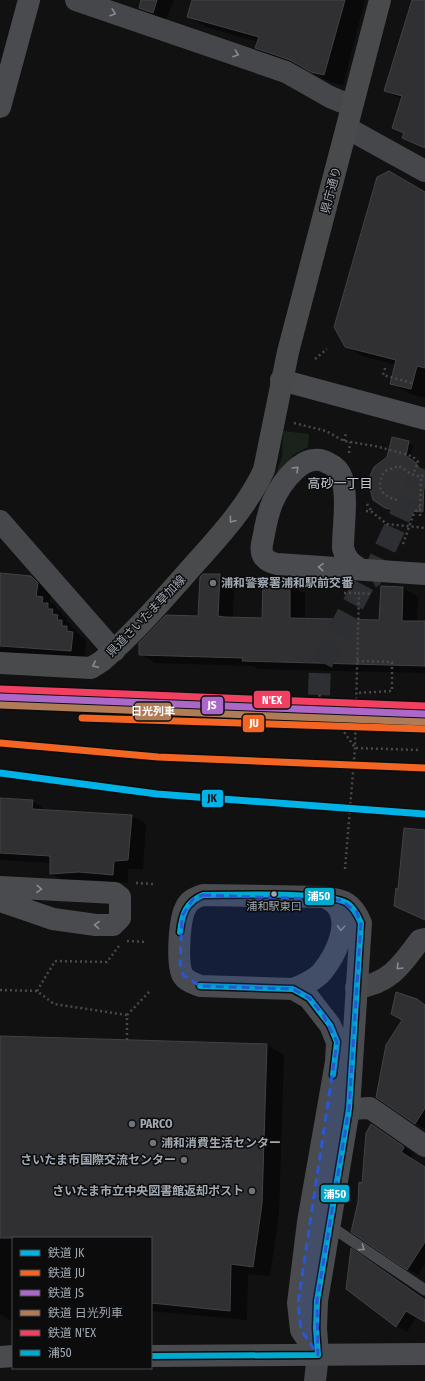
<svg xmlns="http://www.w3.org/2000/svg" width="425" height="1381" font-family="'Fira Sans Condensed','Noto Sans JP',sans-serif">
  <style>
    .green { fill: #1b221c }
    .shadow { fill: #0007 }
    .building { fill: #303032; stroke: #404246 }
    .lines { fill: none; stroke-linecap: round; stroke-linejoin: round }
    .street-tunnel { stroke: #2e2f32; stroke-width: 22; stroke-dasharray: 22 11; stroke-linecap: butt }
    .path { stroke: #47494c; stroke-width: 2.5; stroke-dasharray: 2 3; stroke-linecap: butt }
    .lane { stroke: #46474a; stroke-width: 11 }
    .street { stroke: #46474a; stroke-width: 22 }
    .secondary { stroke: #494b4e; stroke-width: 22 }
    .primary { stroke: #484a4c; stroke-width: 22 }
    .bus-1-casing { stroke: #0c0c0d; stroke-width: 9 }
    .bus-1 { stroke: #00a9ce; stroke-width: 6 }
    .rail-1-casing { stroke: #0c0c0d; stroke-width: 10 }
    .rail-2-casing { stroke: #0c0c0d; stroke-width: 10 }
    .rail-3-casing { stroke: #0c0c0d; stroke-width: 10 }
    .rail-4-casing { stroke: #0c0c0d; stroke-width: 10 }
    .rail-5-casing { stroke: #0c0c0d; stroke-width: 10 }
    .rail-1 { stroke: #00b2e5; stroke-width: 7 }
    .rail-2 { stroke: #f26522; stroke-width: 7 }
    .rail-3 { stroke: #ac68c9; stroke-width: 7 }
    .rail-4 { stroke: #b07c57; stroke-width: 7 }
    .rail-5 { stroke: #f24062; stroke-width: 7 }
    .oneway { stroke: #868c94 }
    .oneway2 { stroke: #878d95 }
    .marked { fill: #2a57d4; fill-opacity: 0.2; stroke: #2a57d4; stroke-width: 3; stroke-dasharray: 8 5; stroke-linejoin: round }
    .poi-dot { fill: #6f747b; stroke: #0c0c0d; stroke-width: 1.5 }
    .bus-dot { fill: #a1a9b3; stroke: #0c0c0d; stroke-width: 1.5 }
    .labels { text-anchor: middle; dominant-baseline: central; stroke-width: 3; stroke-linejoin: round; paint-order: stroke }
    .bus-label { font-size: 11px; fill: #a1a9b3; stroke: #0c0c0d }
    .street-label { font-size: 12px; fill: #a1a9b3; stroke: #0c0c0d }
    .poi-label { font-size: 12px; font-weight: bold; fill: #a1a9b3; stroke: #0c0c0d; text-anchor: start }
    .neighbourhood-label { font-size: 13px; fill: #c2c7cf; stroke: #0c0c0d }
    .line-badge { stroke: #0c0c0d; stroke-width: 1.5 }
    .badge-label { font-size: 11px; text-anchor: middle; font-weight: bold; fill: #fff }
    .pale-badge-label { font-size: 11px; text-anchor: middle; font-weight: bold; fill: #111 }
  </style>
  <rect width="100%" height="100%" fill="#111112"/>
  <path class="green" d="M283 431 309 434 308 447 293 455 273 483 282 457Z"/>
  <path class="shadow" d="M142 0H174L166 20 153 15 140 8Z
    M193 0H365L343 85 330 82 309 70 275 58 256 48 259 42 206 27 188 16Z
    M413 0H425V149L404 137 405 134 393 127 402 99 385 91Z
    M425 193V398L408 393 391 383 396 365 363 356 346 346Z
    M392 438 413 445 409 459 424 469 425 513 399 512 385 507 388 458Z
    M0 574 31 577 45 585 51 592 50 602 56 606V609L62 612V615L67 618 66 621 71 624V626L86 641 85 658 0 652Z
    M219 575 234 584 233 618 263 619 290 585 305 594V620L380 621 403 588 418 597 417 622H425V673L258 669 253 666 155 663 140 654 199 617Z
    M0 799 33 801 47 811 132 816 146 824 143 869H128V883L94 880 66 882 51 874V863L0 860Z
    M425 831V921L395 906 399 890Z
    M417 999 425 1004V1129L377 1097Z
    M0 1037 267 1045 284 1055 279 1214 270 1276 248 1274 247 1320 151 1311V1238H13V1322L0 1314Z
    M372 1126 413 1153 411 1158 425 1167V1264L418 1275 408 1269 362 1185Z
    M362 1256 425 1301V1321L417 1316 407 1332 396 1326Z"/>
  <path class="building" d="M141 0H157L153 13 139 8Z
    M192 0H345L324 75 311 72 290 60 255 48 259 37 187 17Z
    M412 0H425V148L402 138 404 133 392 128 402 96 384 91Z
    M389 171 425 192V368L417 366 411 389 390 384 396 360 345 347 334 327 377 177Z
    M392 437 409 441 406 456 416 463 422 471 424 480 423 512 394 510 385 508 373 500 369 485 370 476 374 467 387 457Z
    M0 573 31 576 38 583 36 596 43 597 42 603H48V609H53L52 614 58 615 57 620H62V626H67V631L73 632 71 651 0 646Z
    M203 574H220L218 616 224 617 262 618 263 584H290V618L379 620 381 586 403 587 402 621H425V666L242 661 243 658 139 655V643L166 615 198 616 200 577Z
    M0 798 33 800 32 809 132 815 128 860 114 861 113 875 79 872 50 874V856L0 853Z
    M404 828 425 830V920L394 906 396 888 398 889Z
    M396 992 417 999 425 1005V1108L415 1124 376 1097 386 1045 402 1020 391 1014Z
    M0 1036 267 1044 262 1204 253 1267 231 1264 230 1311 151 1303V1238H0Z
    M371 1124 403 1146 404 1148 401 1152 425 1167V1242L407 1270 351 1232 358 1202 359 1182 362 1183 366 1133Z
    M351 1248 425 1300V1322L406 1311 396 1327 346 1289Z"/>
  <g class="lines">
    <path class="street-tunnel" d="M319 695 320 666 366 580 372 577 425 462"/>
    <path class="path" d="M315 359 327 349
      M385 368 383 375 412 383
      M294 423 326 431 344 441 375 446 405 454 413 457 418 462 413 475
      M344 441 346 433
      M349 453 350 442
      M397 500C380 495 375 487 385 471L399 466 411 474 421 477 425 473
      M367 504 372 512
      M366 511 372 512 387 524 425 528
      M420 516 421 477
      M403 544 414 513 420 507
      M344 593H359
      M357 661 392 662V691L357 693
      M319 695 355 748 420 750
      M345 869 355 748 359 593 372 594
      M136 883 153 884
      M127 941 147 942
      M0 990 37 991 54 1004 127 1015
      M37 991 55 961 107 962 119 946
      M127 1040V1015L150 991"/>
    <path class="lane" d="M330 1226 425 1290"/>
    <path class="street" d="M76 0 286 72 330 97 352 106
      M347 128 425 171
      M0 521 114 651
      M356 988C390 983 401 966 420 940L425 939
      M349 1109 370 1108 425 1146
      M315 1381 318 1355"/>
    <path class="secondary" d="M0 107 29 0
      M281 380 425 419
      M360 569C350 563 346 559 343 548 343 526 348 499 342 478 340 471 335 466 328 463 305 449 281 483 273 501 268 512 266 523 264 534 263 541 259 550 264 557 268 562 272 563 277 564L425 574
      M0 887 115 893 120 897V918L113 925H96L53 919 0 901
      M203 895 324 897C345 901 352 902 361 923L349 1109 317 1301 316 1328 318 1355 301 1330 298 1303 308 1222 336 1062 337 1042 330 1025 309 998 293 989 200 986C194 983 186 982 182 974 177 962 179 919 186 907 189 900 196 897 203 895Z
      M293 989C303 985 314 981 322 972 335 956 351 925 337 906 334 902 328 899 324 897
      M151 1356 425 1354
      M0 1357 13 1356"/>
    <path class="primary" d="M0 663 91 668 102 661C134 633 163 600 191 568 218 538 247 507 264 470L288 352 380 0"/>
    <g class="bus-1-casing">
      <path id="bus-1" d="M180 932C182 914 186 902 203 895 231 895 327 891 347 903 354 908 358 916 361 923L349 1109 317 1301 316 1328 318 1355
        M200 986 293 989 309 998 330 1025 337 1042 333 1075
        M151 1356 318 1355"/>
    </g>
    <use href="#bus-1" class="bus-1"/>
    <g class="rail-1-casing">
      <path id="rail-1" d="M0 773 157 794 425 814"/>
    </g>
    <g class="rail-2-casing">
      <path id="rail-2" d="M82 718 425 729
        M0 743 158 757 425 768"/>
    </g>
    <g class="rail-3-casing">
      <path id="rail-3" d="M0 697 425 714"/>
    </g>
    <g class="rail-4-casing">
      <path id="rail-4" d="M0 705 425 722"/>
    </g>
    <g class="rail-5-casing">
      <path id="rail-5" d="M0 689 425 706"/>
    </g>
    <use href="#rail-1" class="rail-1"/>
    <use href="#rail-2" class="rail-2"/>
    <use href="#rail-3" class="rail-3"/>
    <use href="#rail-4" class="rail-4"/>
    <use href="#rail-5" class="rail-5"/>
  </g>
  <defs><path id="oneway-chevron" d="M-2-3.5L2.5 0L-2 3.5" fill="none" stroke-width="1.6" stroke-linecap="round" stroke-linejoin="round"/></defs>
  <g class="oneway">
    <use href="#oneway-chevron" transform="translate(113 13) rotate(19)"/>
    <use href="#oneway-chevron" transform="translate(236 54) rotate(19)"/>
    <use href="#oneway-chevron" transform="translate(232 520) rotate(127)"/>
    <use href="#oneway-chevron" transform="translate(95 665) rotate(155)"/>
    <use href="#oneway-chevron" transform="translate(399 967) rotate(135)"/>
    <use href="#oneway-chevron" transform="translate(362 1248) rotate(34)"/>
  </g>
  <g class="oneway2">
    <use href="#oneway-chevron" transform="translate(296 469) rotate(-45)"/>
    <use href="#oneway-chevron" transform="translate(321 567) rotate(-177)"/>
    <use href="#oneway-chevron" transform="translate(39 889) rotate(3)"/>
    <use href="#oneway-chevron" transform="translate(97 925) rotate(-177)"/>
    <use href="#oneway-chevron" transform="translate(341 928) rotate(93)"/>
  </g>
  <path class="marked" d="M203 895 340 900 356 911 361 923 349 1109 317 1301 318 1355 301 1330 298 1303 337 1042 323 1015 309 998 293 989 200 986 183 975 180 963 182 916 193 899Z"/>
  <g class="poi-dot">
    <circle cx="213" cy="583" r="4"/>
    <circle cx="132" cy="1124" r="4"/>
    <circle cx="153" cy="1143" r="4"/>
    <circle cx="184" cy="1160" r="4"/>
    <circle cx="252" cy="1191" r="4"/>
  </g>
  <circle class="bus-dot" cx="274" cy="894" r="3.5"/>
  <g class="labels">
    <g class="bus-label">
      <text x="274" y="906">浦和駅東口</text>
    </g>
    <g class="street-label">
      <text transform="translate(331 190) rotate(-75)">県庁通り</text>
      <text transform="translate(146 616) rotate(-46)">県道さいたま草加線</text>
    </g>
    <g class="poi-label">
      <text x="221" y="583">浦和警察署浦和駅前交番</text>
      <text x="140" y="1124">PARCO</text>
      <text x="161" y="1143">浦和消費生活センター</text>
      <text x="176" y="1160" text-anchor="end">さいたま市国際交流センター</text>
      <text x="244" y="1191" text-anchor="end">さいたま市立中央図書館返却ポスト</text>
    </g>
    <g class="neighbourhood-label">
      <text x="340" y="483">高砂一丁目</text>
    </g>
  </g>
  <g class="line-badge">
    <rect x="253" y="690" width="38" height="19" rx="4" fill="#f24062"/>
    <rect x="201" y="696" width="23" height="19" rx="4" fill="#ac68c9"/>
    <rect x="134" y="702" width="38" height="19" rx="4" fill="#b07c57"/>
    <rect x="242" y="714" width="23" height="19" rx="4" fill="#f26522"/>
    <rect x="201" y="789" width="23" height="19" rx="4" fill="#00b2e5"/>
    <rect x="304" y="887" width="31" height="19" rx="4" fill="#00a9ce"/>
    <rect x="320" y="1184" width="30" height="19" rx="4" fill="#00a9ce"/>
  </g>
  <g class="badge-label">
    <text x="272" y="704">N'EX</text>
    <text x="212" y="709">JS</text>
    <text x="153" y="715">日光列車</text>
    <text x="254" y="727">JU</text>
    <text x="319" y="900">浦50</text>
    <text x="335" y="1198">浦50</text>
  </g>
  <g class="pale-badge-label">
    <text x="212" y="802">JK</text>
  </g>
  <rect x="12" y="1237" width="140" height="132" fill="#0c0c0d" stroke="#484b4f"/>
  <rect x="20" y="1250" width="20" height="6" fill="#00b2e5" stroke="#484b4f"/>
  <text x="48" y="1257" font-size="12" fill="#a1a9b3">鉄道 JK</text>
  <rect x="20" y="1270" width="20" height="6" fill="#f26522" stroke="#484b4f"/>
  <text x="48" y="1277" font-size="12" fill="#a1a9b3">鉄道 JU</text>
  <rect x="20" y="1290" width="20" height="6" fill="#ac68c9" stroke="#484b4f"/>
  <text x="48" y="1297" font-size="12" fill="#a1a9b3">鉄道 JS</text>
  <rect x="20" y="1310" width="20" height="6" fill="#b07c57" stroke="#484b4f"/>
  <text x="48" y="1317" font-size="12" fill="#a1a9b3">鉄道 日光列車</text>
  <rect x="20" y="1330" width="20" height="6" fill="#f24062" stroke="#484b4f"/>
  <text x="48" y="1337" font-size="12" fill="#a1a9b3">鉄道 N'EX</text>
  <rect x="20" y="1350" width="20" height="6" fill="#00a9ce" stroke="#484b4f"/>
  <text x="48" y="1357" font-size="12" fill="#a1a9b3">浦50</text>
</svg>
